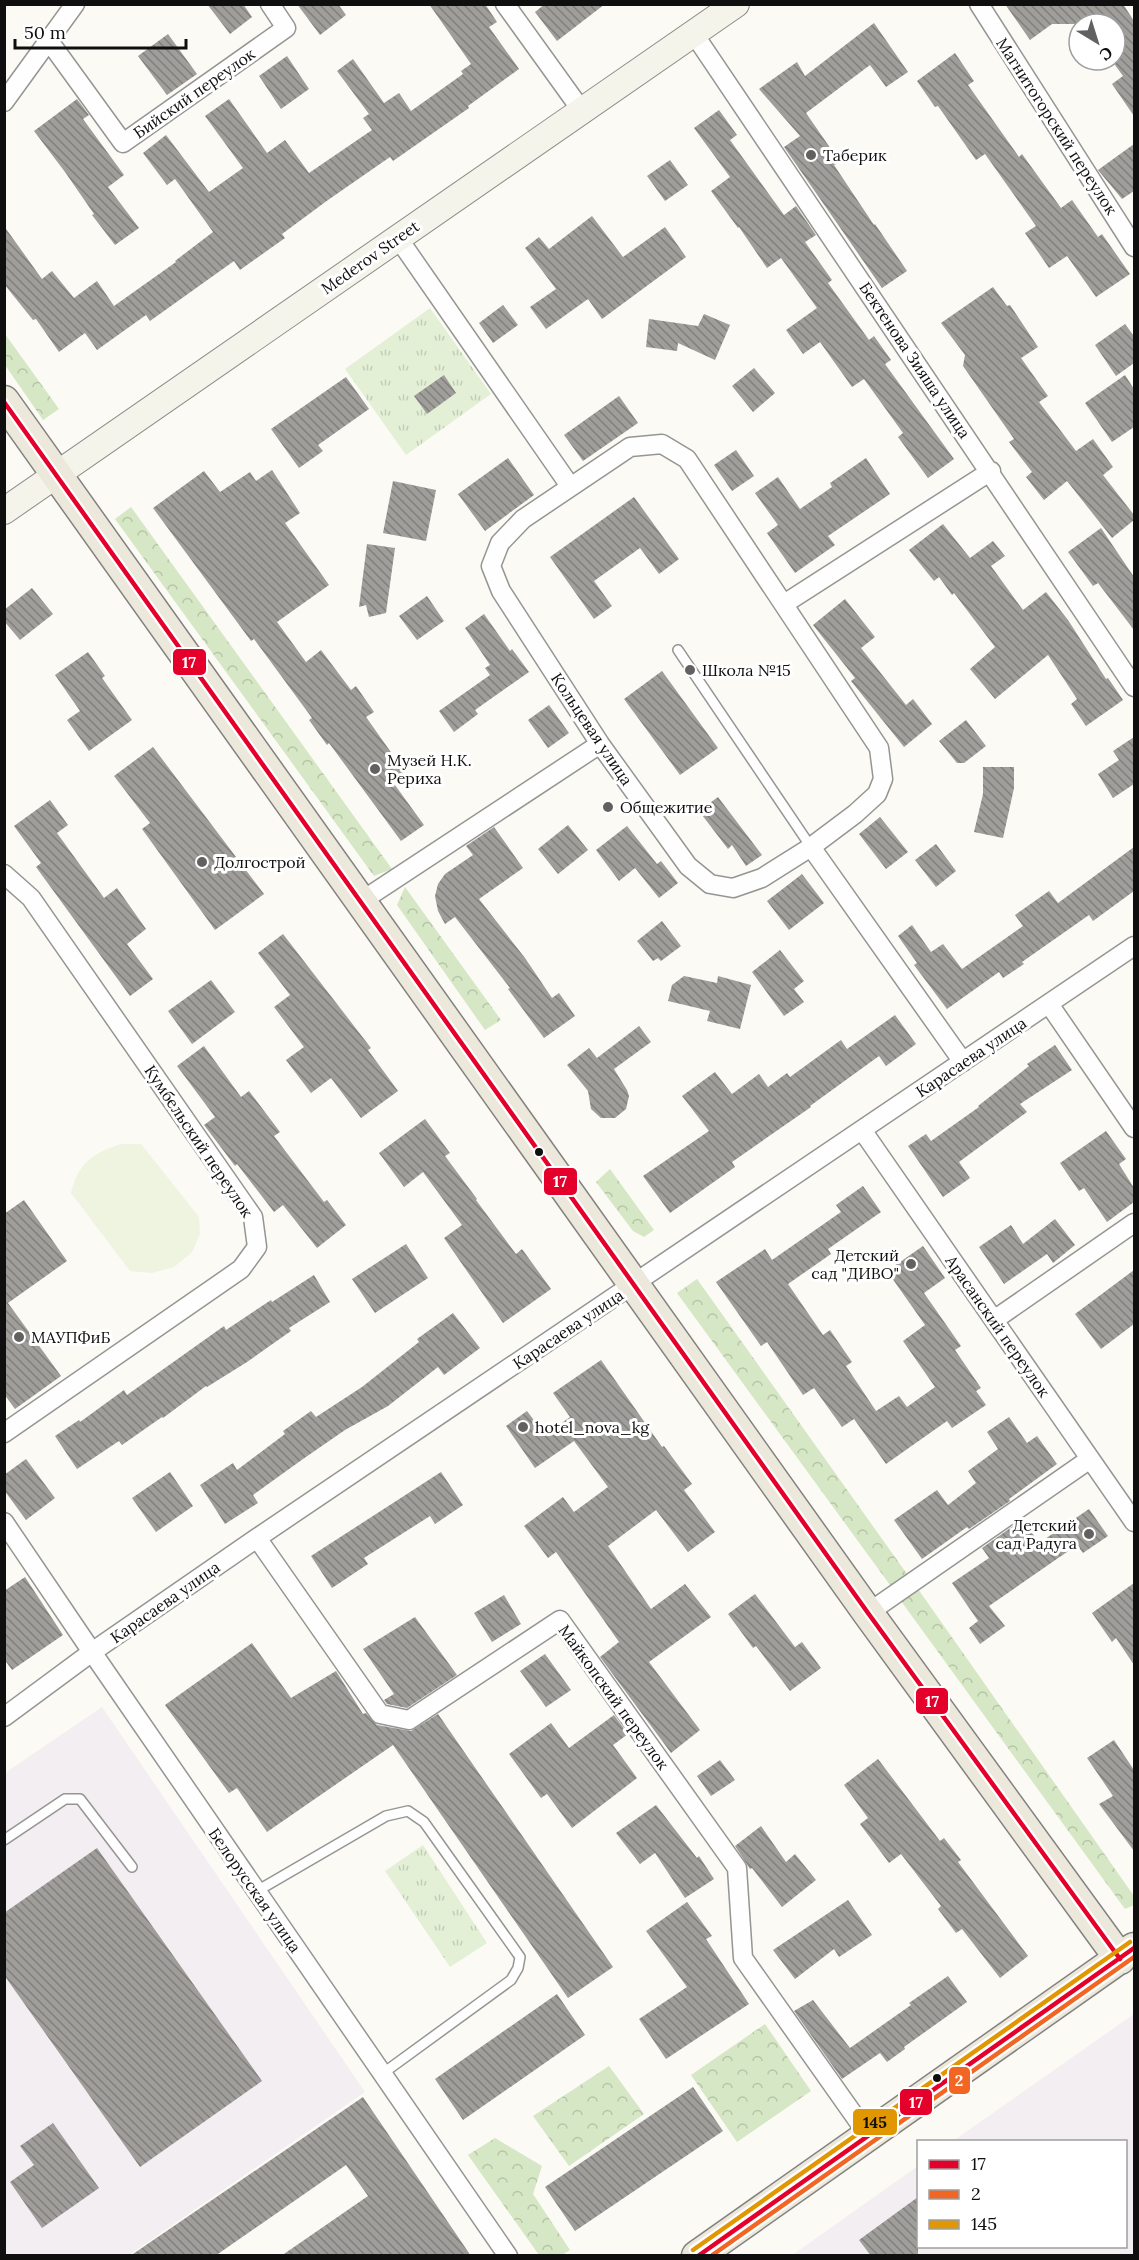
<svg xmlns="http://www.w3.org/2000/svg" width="1139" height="2260" font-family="Lora,serif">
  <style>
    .industrial { fill: #f3eef1 }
    .grass { fill: url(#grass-tufts) }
    .forest { fill: url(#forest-crowns) }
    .pitch { fill: #eef4e0 }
    .building { fill: url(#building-back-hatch) }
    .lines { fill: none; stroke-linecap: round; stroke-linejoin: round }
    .lane-casing { stroke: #959593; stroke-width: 12 }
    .street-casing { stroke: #959593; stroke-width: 21 }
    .secondary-casing { stroke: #8c8b89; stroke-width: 28 }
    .primary-casing { stroke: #838280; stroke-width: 33 }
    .lane { stroke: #fefefe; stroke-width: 9 }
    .street { stroke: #fefefe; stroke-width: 18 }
    .secondary { stroke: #f5f4eb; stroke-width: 26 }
    .primary { stroke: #ece8db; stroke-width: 30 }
    .bus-1-casing { stroke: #fff; stroke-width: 9 }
    .bus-2-casing { stroke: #fff; stroke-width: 9 }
    .bus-3-casing { stroke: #fff; stroke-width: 9 }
    .bus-1 { stroke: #e4002b; stroke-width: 4.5 }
    .bus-2 { stroke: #f26522; stroke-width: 4.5 }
    .bus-3 { stroke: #e09702; stroke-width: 4.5 }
    .poi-dot { fill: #626160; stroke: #fff; stroke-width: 2 }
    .bus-dot { fill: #0f0f0f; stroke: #fff; stroke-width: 2 }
    .labels { text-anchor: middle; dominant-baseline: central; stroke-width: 6; stroke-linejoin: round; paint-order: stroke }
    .street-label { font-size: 16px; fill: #0f0f0f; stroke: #fff }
    .poi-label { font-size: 16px; fill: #0f0f0f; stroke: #fff; text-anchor: start }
    .line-badge { stroke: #fff; stroke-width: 2 }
    .badge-label { font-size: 16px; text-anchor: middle; font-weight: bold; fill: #fff }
    .pale-badge-label { font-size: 16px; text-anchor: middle; font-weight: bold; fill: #111 }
  </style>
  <defs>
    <pattern id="grass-tufts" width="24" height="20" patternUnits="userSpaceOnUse" patternTransform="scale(1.5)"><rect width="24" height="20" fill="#e4f0d6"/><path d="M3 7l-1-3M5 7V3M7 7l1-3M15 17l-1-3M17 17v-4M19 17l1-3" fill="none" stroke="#c2cdb6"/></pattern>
    <pattern id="forest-crowns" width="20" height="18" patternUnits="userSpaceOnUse" patternTransform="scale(1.5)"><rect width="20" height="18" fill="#d5e7c4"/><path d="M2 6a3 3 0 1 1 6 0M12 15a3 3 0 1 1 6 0" fill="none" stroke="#b6c5a7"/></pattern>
    <pattern id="building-back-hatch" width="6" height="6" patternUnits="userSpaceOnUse" patternTransform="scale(1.5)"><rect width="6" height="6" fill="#9f9e9a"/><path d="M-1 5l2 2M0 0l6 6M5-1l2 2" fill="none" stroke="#807f7c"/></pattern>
  </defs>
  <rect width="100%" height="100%" fill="#fbfaf5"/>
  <path class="industrial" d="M102 1707 365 2092 129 2255 5 2256V1773Z
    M1134 2014V2255L791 2256 918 2166V2246H1126V2142L953 2141Z"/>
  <path class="grass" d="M430 308 491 394 406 455 345 369Z
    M423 1845 487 1943 450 1967 385 1871Z"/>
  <path class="forest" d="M5 334 59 409 43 420 5 365Z
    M131 507 392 869 374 876 115 519Z
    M405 887 501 1020 485 1030 397 905Z
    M610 1169 654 1230 644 1237 633 1231 596 1182Z
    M697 1279 907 1574 890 1585 677 1293Z
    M918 1589 1134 1896V1905L1125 1909 901 1601Z
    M765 2024 811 2091 737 2142 691 2075Z
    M609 2066 644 2114 569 2166 533 2116Z
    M495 2138 542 2166 533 2194 570 2250 562 2255H539L468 2155Z"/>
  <path class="pitch" d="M121 1144H141L199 1217 200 1234 192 1252 174 1267 152 1273 130 1271 71 1193C78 1163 93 1153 121 1144Z"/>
  <path class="building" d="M207 4H243L252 17 230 34Z
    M297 4H338L346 15 320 35Z
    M429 4H485L497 22 489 27 519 69 468 106 469 108 393 161 390 157 328 200 282 234 285 238 240 270 234 261 150 321 146 315 97 350 85 333 59 352 36 319 33 320 4 284V226L42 279 52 271 74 298 97 281 114 306 176 262 175 261 213 232 175 179 167 185 143 153 166 135 209 192 243 168 205 116 229 99 267 153 285 140 309 173 372 130 363 118 369 114 337 71 353 59 384 103 399 93 411 111 463 74 461 71 471 64Z
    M545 4H605L557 41 535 12Z
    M1005 4H1123L1134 21V116L1112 84 1123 76 1115 65V24H1052L1030 40Z
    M874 23 908 72 886 87 870 65 806 113 840 162 834 165 874 225 875 224 907 271 882 288 784 147 800 136 759 89 797 62 805 76Z
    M168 34 197 74 167 95 138 56Z
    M955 53 974 81 968 85 1019 157 1022 154 1061 208 1072 200 1098 237 1102 234 1130 274 1096 297 1067 256 1049 268 1025 233 1036 226 985 154 976 160 938 106 935 107 917 81Z
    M287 56 309 89 281 109 259 76Z
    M77 99 89 115 83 119 124 175 108 187 139 228 115 245 92 215 94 214 65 172 34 131Z
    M719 110 737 135 730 140 784 215 796 206 816 235 805 242 832 280 828 283 869 340 874 336 891 360 885 364 954 459 928 478 898 437 903 433 864 379 852 387 820 342 803 354 786 330 817 308 781 258 767 268 739 227 738 228 711 191 730 177 694 128Z
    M1134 144V191L1122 199 1098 170Z
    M670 160 688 185 665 201 647 176Z
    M592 216 623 257 665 227 686 257 602 319 588 299 546 329 530 307 556 289 525 248 539 237 549 249Z
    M993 287 1007 306 1010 305 1038 347 1021 358 1048 396 1039 402 1076 451 1093 439 1113 467 1103 475 1134 515V520L1112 538 1067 481 1044 500 1026 477 1032 472 1009 442 1014 439 963 366 965 355 941 323Z
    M503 305 518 325 493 343 479 323Z
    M704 314 730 325 715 360 678 343 677 351 646 347 649 319 698 326Z
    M1125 324 1134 336V363L1116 376 1095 345Z
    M754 368 775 393 753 412 732 386Z
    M444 375 456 393 427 414 414 396Z
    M1125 375 1134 389V427L1112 442 1085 403Z
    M346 377 369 409 318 445 323 451 299 468 271 429Z
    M619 396 638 423 583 461 564 435Z
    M736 450 754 476 732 491 714 465Z
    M508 458 534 495 485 531 458 494Z
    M866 458 890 494 828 536 835 545 795 573 767 533 778 525 755 493 778 477 800 509 832 487 830 483Z
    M272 470 300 513 285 523 329 585 277 622 306 662 321 650 351 690 356 686 374 712 366 717 405 772 392 781 424 825 401 841 329 743 327 745 309 720 312 718 254 639 251 641 153 508 204 471 220 492 250 472 256 481Z
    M393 481 436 490 426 541 383 533Z
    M634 497 679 559 659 574 640 548 594 581 612 606 594 619 550 557Z
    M943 524 970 558 993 541 1005 556 991 566 1023 610 1046 592 1068 620 1106 679 1108 678 1123 700 1086 726 1071 704 1077 699 1048 655 995 699 970 669 995 647 954 593 952 595 939 577 934 581 909 550Z
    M1101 528 1134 577V630L1098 583 1093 586 1068 552Z
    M367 544 395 548 386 613 369 617 366 605 359 607Z
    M32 588 53 614 20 640 4 621V610Z
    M427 596 444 621 417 640 399 616Z
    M845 599 875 637 861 648 906 705 913 699 932 724 904 747 851 681 855 678 813 625Z
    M484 614 510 651 512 649 529 672 475 710 478 714 454 732 439 711 490 675 485 668 490 665 465 628Z
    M88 652 105 676 102 678 132 720 89 751 67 720 80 711 55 675Z
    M662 671 718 748 680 775 624 699Z
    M549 705 569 733 548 748 528 720Z
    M966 720 986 746 964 763H957L939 741Z
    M1134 737V784L1113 798 1098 774 1119 760 1113 751Z
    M153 747 264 894 215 930 142 829 150 823 114 776Z
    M983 767H1014V788L1003 838 974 832 983 794Z
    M718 797 762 855 746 866 732 845 728 849 699 811Z
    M50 800 68 825 57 833 104 898 117 888 146 929 127 944 153 979 130 996 36 867 41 863 14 826Z
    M880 817 908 852 886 869 859 834Z
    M568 825 588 850 558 874 538 849Z
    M627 826 657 864 661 861 678 883 659 898 635 868 619 881 596 850Z
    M494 827 523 868 479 899 525 958 552 998 559 993 575 1016 544 1038 508 989 510 988 455 917 445 924 438 911 435 896 438 884 445 874 473 855 466 846Z
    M936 844 956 871 936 887 915 860Z
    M1134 847V891L1093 921 1089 915 1022 962 1024 964 1003 978 999 972 947 1009 914 965 917 963 898 936 912 925 931 952 943 944 962 969 1023 926 1015 915 1049 891 1058 903Z
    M802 874 824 903 789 930 767 901Z
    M662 921 681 946 661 961 658 958 653 961 637 941Z
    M283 934 371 1048 368 1050 398 1091 361 1118 331 1078 311 1093 286 1060 304 1047 274 1007 290 995 258 953Z
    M780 950 804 981 794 989 804 1002 784 1016 752 972Z
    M684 976 717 983 718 976 751 985 740 1029 707 1021 710 1011 668 1001 672 985Z
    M211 980 235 1012 192 1044 168 1011Z
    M895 1015 916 1044 886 1066 879 1056 810 1106 811 1107 732 1162 735 1167 670 1213 643 1176 709 1131 682 1096 715 1072 732 1094 759 1074 768 1087 787 1073 790 1077 841 1040 847 1049Z
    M639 1026 651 1042 614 1069 627 1090 629 1096 626 1109 615 1118H601L591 1109 588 1091 567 1065 589 1048 597 1058Z
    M1055 1045 1072 1070 1020 1104 1027 1112 959 1162 970 1178 943 1197 908 1146 926 1134 931 1141 979 1107 978 1106 1029 1066 1027 1064Z
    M204 1046 241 1097 249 1091 280 1132 274 1136 324 1202 327 1200 346 1225 317 1248 283 1205 274 1212 237 1164 235 1166 204 1125 215 1117 177 1066Z
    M425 1119 450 1153 445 1156 477 1199 476 1200 516 1254 522 1249 551 1289 503 1323 444 1238 462 1225 423 1172 404 1187 379 1153Z
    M1106 1131 1126 1159 1119 1164 1134 1188V1202L1107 1222 1084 1188 1079 1191 1060 1163Z
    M863 1186 881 1212 828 1249 831 1254 788 1284 823 1335 830 1330 852 1362 846 1366 876 1411 899 1396 907 1407 935 1387 903 1341 925 1325 887 1271 923 1246 945 1278 924 1293 961 1346 955 1350 981 1388 976 1391 986 1405 952 1428 947 1421 886 1464 854 1419 842 1427 814 1388 803 1395 767 1342 761 1346 716 1282 765 1249 772 1260 841 1212 836 1205Z
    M24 1200 67 1261 8 1303 61 1376 15 1409 4 1394V1214Z
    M1055 1219 1075 1245 1053 1263 1047 1254 1004 1284 979 1247 1011 1225 1023 1244Z
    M406 1244 428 1278 375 1313 352 1279Z
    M1134 1270V1324L1101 1349 1075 1314Z
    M314 1275 330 1302 289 1328 291 1331 247 1362 207 1387 206 1386 163 1418 162 1417 122 1445 119 1441 77 1469 55 1436 79 1420 80 1422 124 1390 127 1395 224 1326 226 1330 271 1300 272 1302Z
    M453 1313 480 1348 444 1375 438 1367 388 1406 345 1430 303 1459 253 1495 258 1503 225 1524 200 1485 233 1463 237 1470 285 1434 283 1431 311 1411 316 1417 362 1387 419 1342 417 1339Z
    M601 1360 662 1447 664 1446 692 1484 684 1490 715 1532 688 1552 656 1510 608 1546 651 1609 685 1584 711 1617 649 1662 700 1730 671 1753 600 1657 619 1642 556 1552 548 1558 524 1526 563 1497 574 1512 608 1487 574 1441 535 1468 506 1426 527 1411 545 1435 570 1417 553 1393Z
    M1009 1417 1027 1443 1037 1436 1057 1464 1009 1499 1010 1501 969 1529 967 1527 922 1559 894 1520 937 1490 948 1505 976 1483 968 1471 998 1449 987 1432Z
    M26 1459 55 1498 26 1520 4 1490V1475Z
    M170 1472 193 1506 156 1532 132 1498Z
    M441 1472 463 1505 435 1524 430 1516 364 1558 368 1564 332 1588 311 1556Z
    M1089 1509 1108 1536 1083 1553 1077 1545 989 1606 1005 1626 980 1644 969 1628 978 1621 952 1583 989 1558 982 1548 1023 1519 1039 1543Z
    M25 1577 63 1635 12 1670 4 1659V1591Z
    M1134 1583V1665L1116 1638 1112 1642 1092 1613Z
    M755 1594 795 1647 802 1642 821 1668 790 1691 756 1646 753 1648 728 1614Z
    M504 1595 521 1624 492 1642 474 1613Z
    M415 1617 457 1675 407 1708 387 1704 384 1700 394 1694 363 1649Z
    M252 1643 291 1698 336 1671 363 1714 366 1713 377 1725 411 1731 438 1714 613 1967 568 1998 393 1745 267 1832 237 1788 229 1793 165 1705Z
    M545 1654 571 1690 546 1707 520 1671Z
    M614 1715 628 1734 613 1745 637 1778 572 1828 547 1794 541 1798 509 1754 551 1723 569 1748Z
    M1114 1740 1134 1770V1851L1099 1804 1113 1796 1087 1758Z
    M878 1759 940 1841 944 1838 961 1860 958 1862 1028 1956 1000 1978 962 1929 956 1933 938 1909 941 1906 901 1854 889 1863 860 1824 868 1818 844 1785Z
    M720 1760 735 1780 711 1796 697 1776Z
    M656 1805 697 1858 699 1856 714 1879 685 1898 655 1853 640 1864 616 1833Z
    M761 1826 786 1862 795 1854 816 1880 782 1907 752 1868 750 1869 735 1846Z
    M97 1848 262 2081 140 2167 4 1975V1913Z
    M848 1900 872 1935 839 1957 834 1949 795 1979 773 1950Z
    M687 1902 712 1936 706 1939 749 2004 666 2059 639 2019 687 1987 646 1931Z
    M948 1976 967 2002 904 2047 905 2049 887 2062 880 2053 842 2079 794 2011 813 2000 850 2048 911 2005 909 2003Z
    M557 1994 585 2035 463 2120 435 2079Z
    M693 2087 723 2131 575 2231 545 2187Z
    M363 2097 471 2256H281L368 2196 346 2165 215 2256H130Z
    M53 2123 99 2188 42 2228 10 2182 34 2165 20 2146Z
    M918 2197V2256H871L859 2240Z"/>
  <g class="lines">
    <g class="lane-casing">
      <path id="lane" d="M678 650 811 847
        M4 1840 65 1799H80L132 1867
        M257 1891 386 1816 408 1811 424 1822 520 1957 518 1968 511 1980 382 2074"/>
    </g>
    <g class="street-casing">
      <path id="street" d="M505 4 582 111
        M979 4 1134 247
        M694 34 1134 687
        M49 41 123 143 286 28 270 4
        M4 102 75 4
        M398 238 570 486
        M662 444 687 459 879 748 883 779 877 794 855 814 811 847 762 878 733 888 710 884 688 866 600 744 501 591 491 566 500 543 523 519 630 447Z
        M784 604 991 471
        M811 847 963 1062
        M4 874 31 898 253 1217 257 1247 241 1269 4 1433
        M360 902 600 744
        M1049 1004 1134 1128
        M862 1130 1134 1522
        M994 1320 1134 1223
        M4 1522 92 1652 508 2256
        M257 1538 380 1714 409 1720 560 1620 737 1868 743 1958 868 2135
        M868 1613 1090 1459
        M4 1717 92 1652 257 1538 1134 946"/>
    </g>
    <g class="secondary-casing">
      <path id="secondary" d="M4 511 736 4"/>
    </g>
    <g class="primary-casing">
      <path id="primary" d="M4 401 868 1613 1120 1959
        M697 2256 1134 1948"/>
    </g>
    <use href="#lane" class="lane"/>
    <use href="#street" class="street"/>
    <use href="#secondary" class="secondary"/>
    <use href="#primary" class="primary"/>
    <g class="bus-1-casing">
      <path id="bus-1" d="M4 402 868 1613 1120 1959
        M698 2256 1134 1948"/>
    </g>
    <g class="bus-2-casing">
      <path id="bus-2" d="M711 2256 1134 1957"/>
    </g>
    <g class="bus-3-casing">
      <path id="bus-3" d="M693 2250 1130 1942"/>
    </g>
    <use href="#bus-1" class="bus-1"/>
    <use href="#bus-2" class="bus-2"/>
    <use href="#bus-3" class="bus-3"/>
  </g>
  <g class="poi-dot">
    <circle cx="811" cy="155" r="6"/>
    <circle cx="690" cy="670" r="6"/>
    <circle cx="375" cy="769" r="6"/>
    <circle cx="608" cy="807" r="6"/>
    <circle cx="202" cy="862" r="6"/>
    <circle cx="911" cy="1264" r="6"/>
    <circle cx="19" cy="1337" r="6"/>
    <circle cx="523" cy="1427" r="6"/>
    <circle cx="1089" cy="1534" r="6"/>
  </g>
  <g class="bus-dot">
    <circle cx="539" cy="1152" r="5"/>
    <circle cx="937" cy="2078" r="5"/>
  </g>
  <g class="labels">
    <g class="street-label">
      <text transform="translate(194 93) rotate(-35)">Бийский переулок</text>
      <text transform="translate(1057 126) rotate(57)">Магнитогорский переулок</text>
      <text transform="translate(370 257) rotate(-35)">Mederov Street</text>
      <text transform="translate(915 360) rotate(56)">Бектенова Зияша улица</text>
      <text transform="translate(592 729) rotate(56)">Кольцевая улица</text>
      <text transform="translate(971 1057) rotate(-34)">Карасаева улица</text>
      <text transform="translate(199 1141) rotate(56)">Кумбельский переулок</text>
      <text transform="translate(998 1326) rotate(55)">Арасанский переулок</text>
      <text transform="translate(568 1329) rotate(-34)">Карасаева улица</text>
      <text transform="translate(165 1602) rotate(-35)">Карасаева улица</text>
      <text transform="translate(614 1697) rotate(54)">Майкопский переулок</text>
      <text transform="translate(255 1890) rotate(55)">Белорусская улица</text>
    </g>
    <g class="poi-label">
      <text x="823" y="155">Таберик</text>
      <text x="702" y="670">Школа №15</text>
      <text x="387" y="760">Музей Н.К.<tspan x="387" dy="18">Рериха</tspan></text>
      <text x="620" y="807">Общежитие</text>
      <text x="214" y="862">Долгострой</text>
      <text x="899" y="1255" text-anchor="end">Детский<tspan x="899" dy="18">сад "ДИВО"</tspan></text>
      <text x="31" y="1337">МАУПФиБ</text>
      <text x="535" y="1427">hotel_nova_kg</text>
      <text x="1077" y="1525" text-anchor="end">Детский<tspan x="1077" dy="18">сад Радуга</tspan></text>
    </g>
  </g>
  <g class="line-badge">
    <rect x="172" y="648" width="35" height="28" rx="6" fill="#e4002b"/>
    <rect x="543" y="1167" width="35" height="29" rx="6" fill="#e4002b"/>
    <rect x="915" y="1687" width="34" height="28" rx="6" fill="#e4002b"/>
    <rect x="948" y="2066" width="23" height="29" rx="6" fill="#f26522"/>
    <rect x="899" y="2088" width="34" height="28" rx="6" fill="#e4002b"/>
    <rect x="852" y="2108" width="46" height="28" rx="6" fill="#e09702"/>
  </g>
  <g class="badge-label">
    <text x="189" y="668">17</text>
    <text x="560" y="1187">17</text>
    <text x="932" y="1707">17</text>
    <text x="959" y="2086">2</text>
    <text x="916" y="2108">17</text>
  </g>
  <g class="pale-badge-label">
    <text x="875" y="2128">145</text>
  </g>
  <rect width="1139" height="2260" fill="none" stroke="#0f0f0f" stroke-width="12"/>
  <rect x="917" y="2140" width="210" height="108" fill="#ffffff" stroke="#9f9f9f" stroke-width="1.5"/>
  <rect x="929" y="2160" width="30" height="9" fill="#e4002b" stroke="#9f9f9f" stroke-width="1.5"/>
  <text x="971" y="2170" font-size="18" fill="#0f0f0f">17</text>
  <rect x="929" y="2190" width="30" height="9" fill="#f26522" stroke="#9f9f9f" stroke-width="1.5"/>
  <text x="971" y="2200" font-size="18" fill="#0f0f0f">2</text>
  <rect x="929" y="2220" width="30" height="9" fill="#e09702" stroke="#9f9f9f" stroke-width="1.5"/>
  <text x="971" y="2230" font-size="18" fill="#0f0f0f">145</text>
  <g transform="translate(1097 42) rotate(142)"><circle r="28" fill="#ffffff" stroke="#9f9f9f" stroke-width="1.5"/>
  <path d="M0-4.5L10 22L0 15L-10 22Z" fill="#626160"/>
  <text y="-9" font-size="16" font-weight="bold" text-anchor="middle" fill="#0f0f0f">С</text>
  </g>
  <path d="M15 39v9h171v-9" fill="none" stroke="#0f0f0f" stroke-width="3"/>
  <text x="24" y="39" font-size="18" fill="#0f0f0f" stroke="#ffffff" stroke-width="4.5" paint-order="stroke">50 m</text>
</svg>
